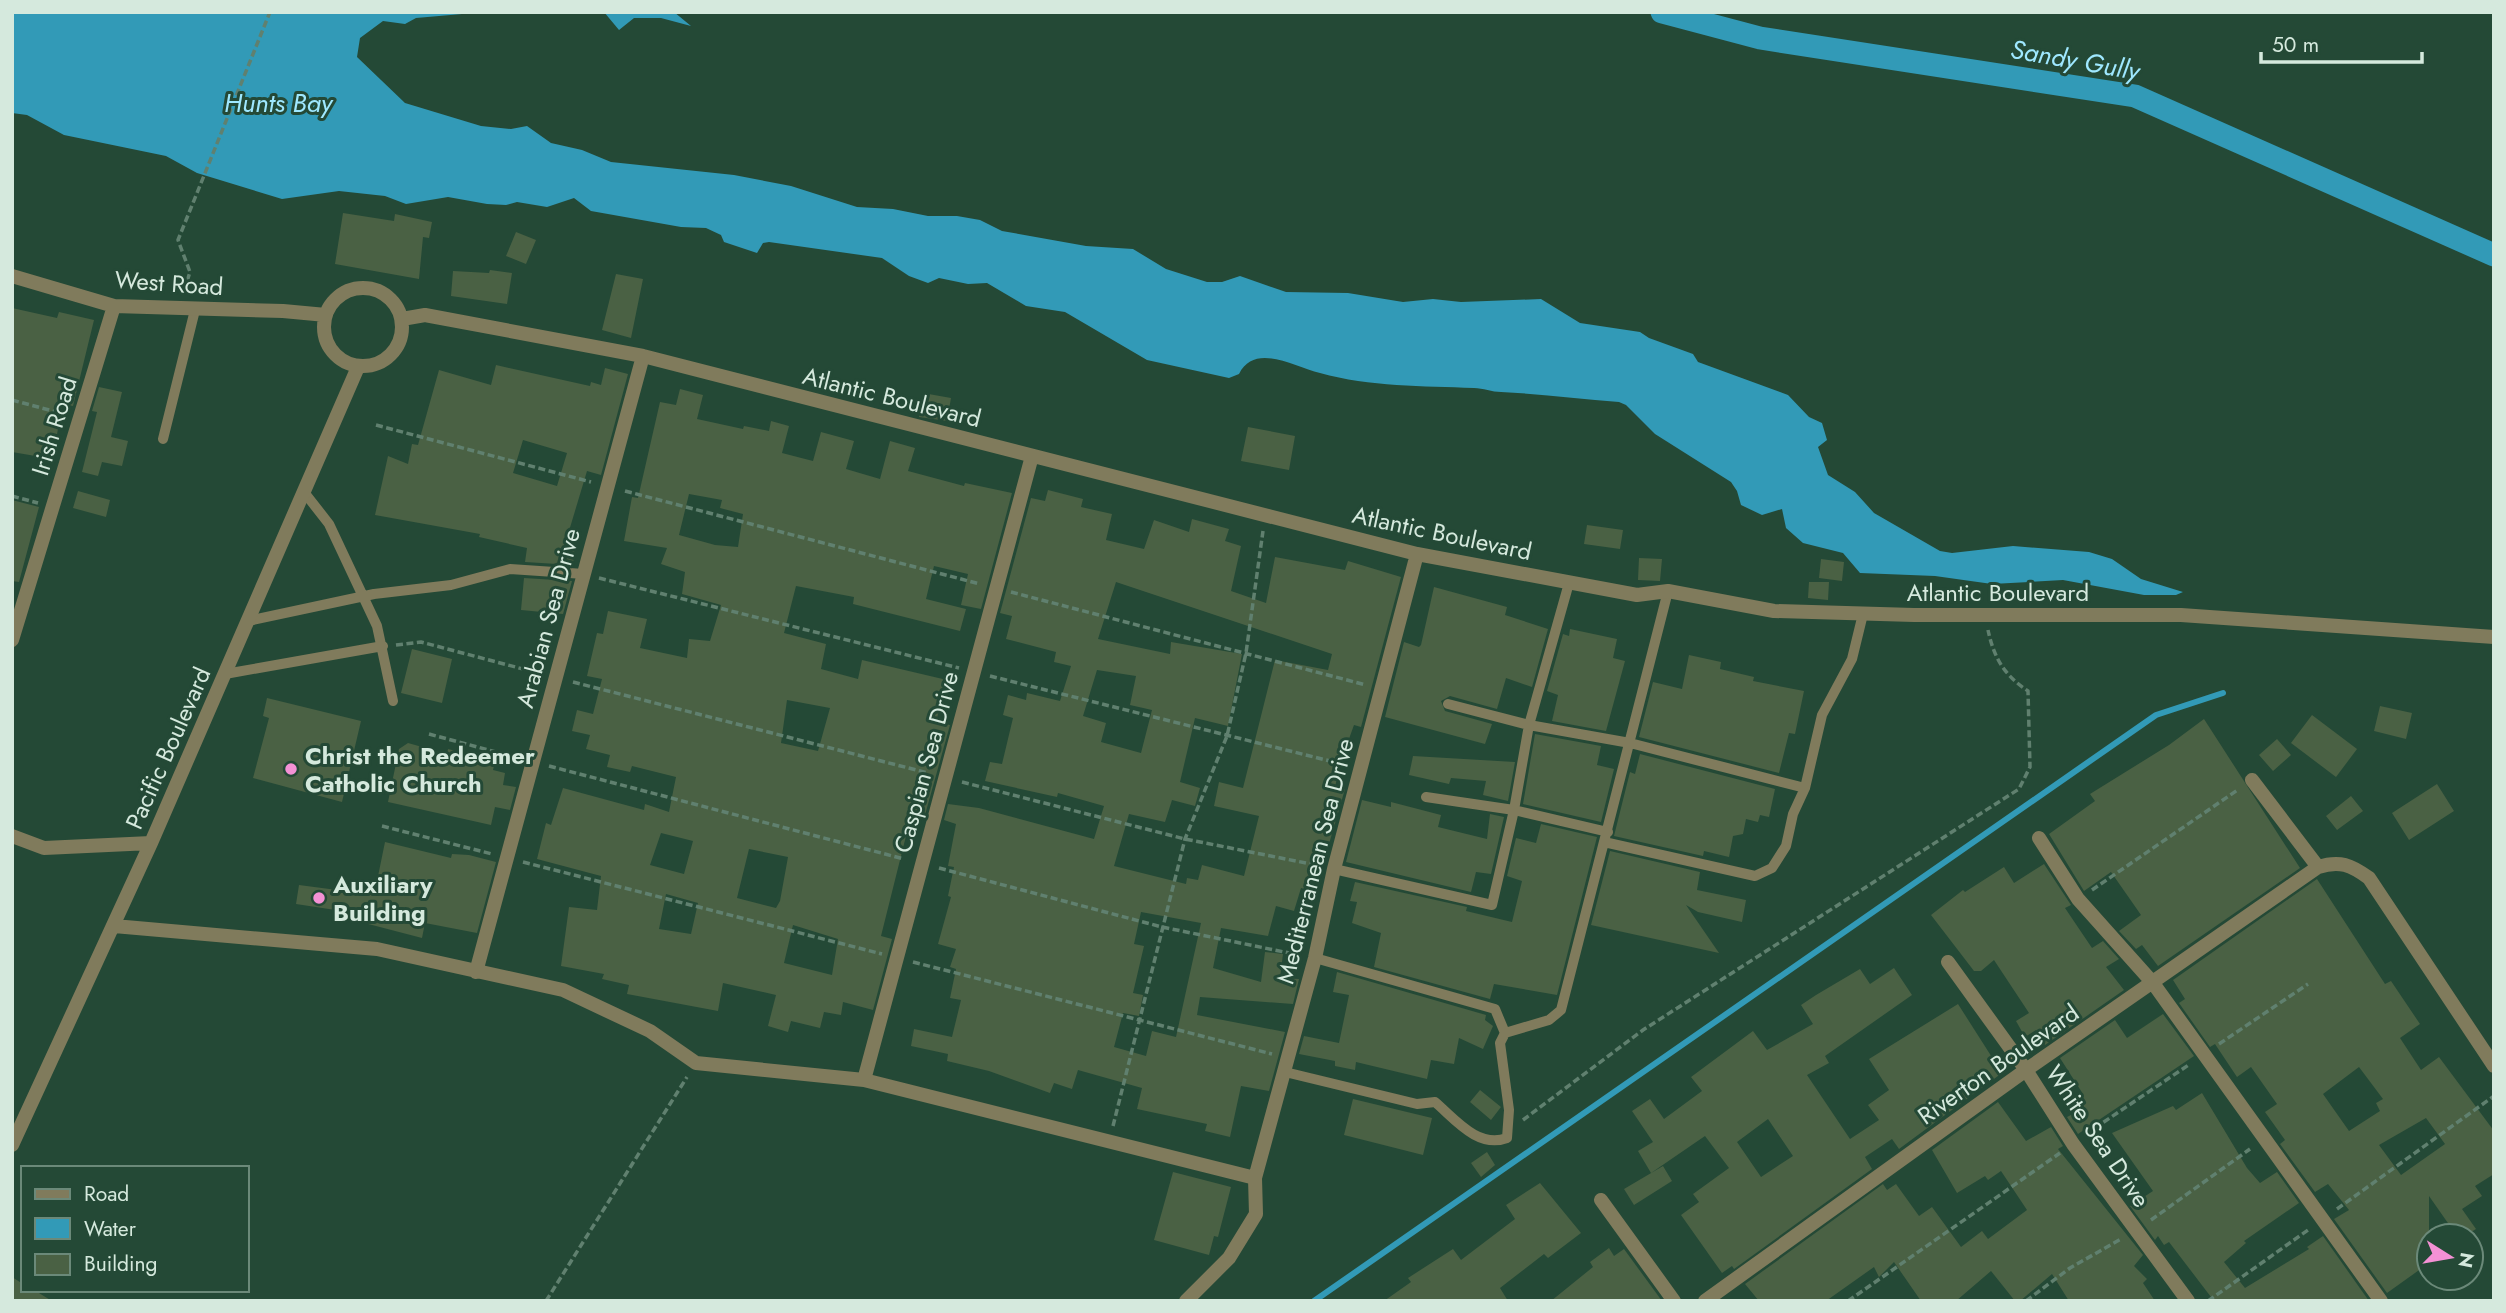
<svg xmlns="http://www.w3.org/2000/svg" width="2506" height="1313" font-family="Jost,sans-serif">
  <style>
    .water { fill: #329ab7 }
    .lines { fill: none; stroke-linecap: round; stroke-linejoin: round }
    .stream { stroke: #329ab7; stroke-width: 6 }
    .canal { stroke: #329ab7; stroke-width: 23 }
    .building { fill: #4a6144; fill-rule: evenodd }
    .path { stroke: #60806f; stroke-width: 3.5; stroke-dasharray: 7 3.5; stroke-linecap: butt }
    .lane { stroke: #807b5c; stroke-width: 10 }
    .street { stroke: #807b5c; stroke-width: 14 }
    .poi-dot { fill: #f491d5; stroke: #244936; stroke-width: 2.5 }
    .labels { text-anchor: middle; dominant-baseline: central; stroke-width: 6; stroke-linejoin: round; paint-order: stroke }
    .street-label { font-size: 24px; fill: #d5e9dd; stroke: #244936 }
    .poi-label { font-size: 24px; font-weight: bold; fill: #d5e9dd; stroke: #244936; text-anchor: start }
    .water-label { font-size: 26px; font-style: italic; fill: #9fe8ff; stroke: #244936 }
  </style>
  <rect width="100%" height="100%" fill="#244936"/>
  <path class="water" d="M12 12H485L416 18 405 24 383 21 360 38 357 57 405 103 481 126 511 129 527 126 551 143 582 150 611 162 734 175 791 186 857 207 893 209 928 216H957L980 220 1002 231 1086 246 1133 249 1166 269 1207 282H1222L1240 276 1286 292 1348 293 1403 302 1433 299 1461 302 1541 299 1580 323 1640 332 1649 338 1693 354 1698 362 1788 395 1809 417 1822 423 1827 440 1818 447 1828 475 1855 492 1874 513 1940 551 1952 553 2013 546 2089 552 2112 559 2141 579 2183 592 2176 595H2144L2063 580 1992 584 1935 576 1860 573 1843 553 1803 543 1786 528 1782 509 1762 515 1741 505 1737 491 1731 482 1655 434 1626 405 1619 402C1579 399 1541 394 1501 392 1492 392 1483 388 1474 388 1423 386 1370 387 1320 373 1294 367 1255 342 1239 374L1229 378 1147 360 1065 312 1026 306 987 283 968 284 939 278 928 283 909 276 882 258 769 242 763 243 757 253 724 242 721 235 706 228 681 227 591 211 574 198 547 207 517 202 506 205 487 204 448 197 406 204 385 196 339 191 282 199 197 173 166 156 64 135 27 115 12 113Z
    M604 12H674L691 26 661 18H634L619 30Z"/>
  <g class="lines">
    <path class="stream" d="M1314 1301 2156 715 2223 693"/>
    <path class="canal" d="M1662 12 1760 38 2135 96 2494 255"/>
  </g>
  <path class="building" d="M343 213 394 221 395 214 432 222 429 238 423 237 419 279 335 264Z
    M516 232 536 240 526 264 506 256Z
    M490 270 512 273 507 304 451 296 453 271 489 273Z
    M616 274 643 279 631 338 602 330Z
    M12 308 57 318 59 312 94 320 73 406 62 404 53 459 12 452Z
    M496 365 590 386 591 382 601 385 605 368 628 374 601 475 587 471 569 531 576 533 573 565 525 562 527 548 479 537 480 534 375 515 388 456 408 464 412 444 418 445 439 370 491 385ZM523 440 567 453 557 486 513 473Z
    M99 387 122 392 111 437 128 441 122 466 102 462 98 476 82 472 97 412 92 411Z
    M680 389 703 395 697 419 743 429 744 426 769 431 771 421 789 426 782 453 813 461 821 432 854 441 846 469 880 479 890 441 915 448 908 471 964 486 965 483 1012 493 981 609 961 605 968 574 934 566 926 599 966 609 960 631 853 604 854 597 796 586 784 633 826 644 821 669 858 679 862 660 947 680 936 722 950 725 925 815 912 812 881 936 892 939 873 1010 843 1002 841 1015 824 1012 820 1028 791 1021 788 1032 768 1026 776 995 723 983 718 1011 627 994 629 985 602 979 604 974 561 966 569 907 597 910 601 876 537 859 546 823 551 825 563 788 644 810 645 804 669 812 676 777 632 766 630 772 607 767 610 755 586 749 590 735 572 731 577 710 593 714 602 679 587 676 597 633 603 634 608 611 647 619 640 648 687 658 689 639 710 641 721 605 682 594 685 572 661 564 667 548 624 541 632 497 638 498 660 402 676 405ZM689 494 722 500 720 508 743 514 738 547 715 545 679 535ZM787 700 830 708 818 751 781 743ZM661 833 693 841 684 874 650 865ZM749 849 788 857 780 901 776 908 737 898ZM666 894 698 903 691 934 659 929ZM793 925 838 939 832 975 784 963Z
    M923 393 951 398 947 421 919 417Z
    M1248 427 1295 436 1289 470 1241 461Z
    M1048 490 1083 499 1081 507 1112 514 1106 540 1144 549 1154 520 1189 532 1192 519 1229 529 1225 541 1241 546 1231 591 1266 603 1275 557 1345 570 1348 561 1401 577 1361 727 1354 725 1341 761 1335 787 1345 789 1315 892 1301 888 1294 911 1276 906 1268 936 1221 928 1213 968 1261 982 1265 952 1283 954 1280 978 1299 979 1293 1004 1200 997 1197 1015 1285 1032 1269 1091 1241 1086 1230 1137 1205 1131 1207 1124 1137 1109 1142 1088 1078 1070 1072 1089 1054 1083 1050 1093 989 1071 947 1061 948 1054 911 1046 914 1029 952 1037 961 1000 950 998 956 969 950 967 956 949 938 944 951 897 948 896 954 867 948 866 956 824 944 820 948 804 979 808 1094 839 1104 806 1058 793 1057 797 985 781 990 762 1002 764 1013 718 1003 715 1008 695 1026 700 1027 693 1060 701 1071 666 1054 662 1056 652 1006 639 1012 616 1000 613 1031 498 1045 501ZM1116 582 1332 654 1328 670 1275 660 1243 788 1219 782 1214 806 1259 816 1244 876 1202 865 1198 880 1187 878 1186 884 1114 866 1129 814 1165 822 1172 800 1195 806 1200 788 1180 782 1195 718 1228 726 1242 654 1171 642 1170 654 1098 639ZM1097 670 1136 676 1130 705 1152 710 1141 753 1101 742 1106 723 1083 716ZM1141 912 1201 923 1176 1037 1152 1031 1146 1056 1114 1047 1123 1013 1139 1016 1143 995 1133 993 1144 946 1134 944Z
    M78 491 110 500 106 517 73 508Z
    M12 500 39 507 19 582 12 581Z
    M1587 525 1623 530 1620 549 1584 544Z
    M1639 558 1662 559 1660 581 1638 580Z
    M1821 559 1844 562 1842 581 1819 578Z
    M524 578 572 581 563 614 521 610Z
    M1809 582H1829L1828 600 1808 598Z
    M1434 587 1507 607 1505 615 1548 629 1532 687 1506 678 1497 709 1450 696 1441 701 1445 711 1492 724 1485 744 1385 717 1404 642 1419 647 1421 645Z
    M1570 629 1617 639 1613 658 1625 661 1606 731 1552 721 1558 695 1547 691 1563 634 1569 636Z
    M412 649 452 659 442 703 401 693Z
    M1689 655 1721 662 1720 669 1754 677 1753 681 1804 691 1795 734 1789 733 1779 773 1639 737 1653 682 1682 689Z
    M267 698 361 721 342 802 253 778 269 718 263 716Z
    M2380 706 2412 713 2406 739 2374 731Z
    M2312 715 2357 749 2336 777 2291 743Z
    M2204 719 2300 868 2158 966 2142 945 2136 949 2119 931 2141 915 2111 872 2084 891 2049 834 2095 801 2090 794 2169 745Z
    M1535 734 1601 746 1597 765 1614 769 1601 822 1523 804Z
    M2277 739 2291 755 2273 771 2259 755Z
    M408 743 447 754 448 749 495 761 493 770 505 773 503 785 516 787 510 810 495 807 491 825 388 802 399 749Z
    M1640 754 1775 789 1769 817 1760 815 1758 822 1746 819 1743 834 1733 836 1729 857 1704 851 1703 856 1614 836 1630 772 1635 774Z
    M1413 756 1515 762 1508 801 1483 795 1486 781 1451 778 1449 784 1409 775Z
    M2437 784 2454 811 2409 840 2392 813Z
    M2351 796 2363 811 2337 830 2326 816Z
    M1362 800 1391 807V802L1441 815 1438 827 1487 839 1490 814 1504 817 1491 874 1476 872 1471 892 1346 862Z
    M1541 824 1597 837 1557 995 1494 984 1490 999 1374 967 1381 933 1352 923 1357 902 1350 901 1355 882 1467 907 1466 911 1512 922 1522 881 1507 876 1516 838 1536 843Z
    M385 842 451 858 452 854 469 855 496 862 477 933 425 923 422 938 353 920 355 913 296 904 299 885 360 893 362 883 376 886Z
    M1610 851 1700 872 1697 890 1746 900 1742 922 1698 912 1686 905 1719 953 1591 925Z
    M2044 864 2071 905 2065 908 2092 948 2103 941 2119 959 2106 967 2124 990 2045 1045 2036 1030 2025 1037 2016 1021 2029 1013 1994 960 1981 971H1974L1931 915 1963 890 1965 892 2004 867 2014 883Z
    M2317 879 2385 984 2391 981 2420 1024 2400 1038 2421 1070 2439 1057 2494 1131V1174L2475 1186 2482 1196 2462 1209 2476 1229 2465 1236H2457L2429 1196V1263L2387 1293 2334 1219 2349 1210 2328 1184 2315 1192 2280 1144 2285 1140 2265 1112 2277 1104 2251 1067 2237 1077 2215 1044 2210 1047 2179 1003 2185 999 2173 980ZM2359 1067 2383 1099 2376 1103 2380 1111 2349 1131 2323 1094ZM2426 1118 2445 1144 2401 1175 2379 1145Z
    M1894 968 1912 995 1825 1056 1829 1063 1807 1075 1850 1139 1879 1120 1868 1105 1889 1090 1869 1059 1958 1004 2002 1073 1899 1149 1892 1139 1865 1157 1872 1169 1734 1269 1732 1266 1722 1273 1681 1215 1699 1202 1693 1194 1729 1168 1705 1136 1651 1173 1638 1151 1653 1142 1632 1111 1650 1099 1664 1119 1702 1091 1691 1077 1753 1031 1767 1050 1813 1024 1801 1005 1816 995 1860 969 1870 984ZM1768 1119 1793 1156 1761 1177 1737 1142Z
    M1337 972 1486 1015 1485 1020 1493 1026 1483 1049 1459 1038 1454 1064 1431 1060 1427 1079 1356 1062 1355 1070 1335 1066V1061L1299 1054 1304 1036 1339 1043 1349 995 1333 992Z
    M2163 1014 2194 1056 2078 1134 2067 1117 2073 1114 2067 1104 2083 1094 2060 1058 2115 1020 2127 1038Z
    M1480 1090 1501 1107 1491 1120 1470 1102Z
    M2202 1093 2247 1168 2260 1183 2277 1172 2299 1203 2244 1241 2246 1243 2224 1262 2245 1288 2309 1249 2307 1247 2323 1236 2369 1301H2214L2169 1242 2164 1245 2158 1236 2155 1240 2130 1206 2153 1191 2112 1133 2173 1106 2176 1110Z
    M1353 1099 1432 1118 1423 1155 1344 1135Z
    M1998 1102 2026 1141 2051 1127 2063 1146 2058 1149 2143 1255 2134 1266 2147 1279 2143 1283 2155 1301H2069L2052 1274 2020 1301H2015L1991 1271 1956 1301H1921L1894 1262 1879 1277 1874 1267 1826 1301H1759L1745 1284 1883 1184 1887 1190 1896 1184 1919 1216 1932 1207 1961 1247 1982 1231 1988 1239 2027 1210 2001 1171 1988 1180 1985 1176 1957 1193 1932 1150Z
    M1487 1152 1495 1165 1481 1177 1471 1163Z
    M1663 1166 1672 1181 1634 1205 1624 1189Z
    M1173 1172 1231 1187 1218 1237 1214 1236 1209 1255 1154 1240Z
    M1540 1183 1581 1233 1548 1258 1544 1254 1500 1288 1508 1301H1384L1411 1282 1408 1278 1453 1249 1461 1260 1515 1219 1506 1205Z
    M1609 1248 1614 1256 1624 1249 1662 1301H1551L1593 1267 1590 1262Z
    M12 1277 23 1284V1290H34L52 1301H12Z"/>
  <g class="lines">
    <path class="path" d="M184 291 190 272 178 240 270 12
      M12 400 64 414
      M376 425 591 482
      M625 491 980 584
      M12 496 38 503
      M599 578 959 668
      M1011 592 1366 685
      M396 645 421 642 538 673
      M990 676 1346 765
      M573 682 928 773
      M429 734 518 758
      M549 766 904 859
      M962 782 1185 839 1316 865
      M382 826 492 854
      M523 862 882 954
      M939 868 1162 927 1299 955
      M2092 890 2239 789
      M913 962 1272 1054
      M2219 1044 2308 984
      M1523 1120 1643 1030 2019 789 2030 767 2028 691C2004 675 1994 658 1988 630
      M1113 1126 1185 839 1227 736 1246 653 1263 531
      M2086 1134 2190 1064
      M2337 1209 2494 1096
      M2151 1220 2250 1149
      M546 1301 687 1077
      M1848 1301 2060 1153
      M2026 1301 2070 1268 2121 1239
      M2208 1301 2308 1230"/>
    <path class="lane" d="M163 439 195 310
      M304 492 329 524 377 626 393 701
      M248 621 374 594 451 585 510 569 584 574
      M225 674 383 646
      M1448 704 1529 725 1630 743 1805 788
      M1426 797 1514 810 1608 832
      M1604 842 1755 876 1772 868 1786 846 1793 814 1805 788 1822 715 1852 659 1863 614
      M1334 869 1492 905 1514 810 1529 725 1569 583
      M1315 958 1495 1009 1505 1033
      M1285 1072 1417 1104 1435 1102C1455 1119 1478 1149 1507 1138L1509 1110 1500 1043 1505 1033 1549 1020 1561 1010 1668 591"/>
    <path class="street" d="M12 276 114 306 283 311 326 315
      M324 327a39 39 0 1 1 78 0a39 39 0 1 1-78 0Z
      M402 319 425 315 643 356 1417 554 1637 595 1668 591 1774 611 1914 615H2181L2494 637
      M12 640 114 306
      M2252 780 2318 867
      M12 836 44 848 151 843
      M2039 838 2078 899 2153 983 2381 1301
      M114 926 377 949 563 990 650 1031 696 1063 864 1080 1255 1178
      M1948 962 2026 1070 2073 1144 2188 1301
      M476 972 643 356
      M864 1080 1032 456
      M12 1145 151 843 358 367
      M1601 1200 1674 1301
      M1186 1301 1229 1258 1256 1214 1255 1178 1315 958 1334 869 1417 554
      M1705 1301 2026 1070 2318 867C2340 860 2351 865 2369 878L2494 1066"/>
  </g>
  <g class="poi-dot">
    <circle cx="291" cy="769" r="7"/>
    <circle cx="319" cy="898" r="7"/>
  </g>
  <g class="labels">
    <g class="street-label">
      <text transform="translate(169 283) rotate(4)">West Road</text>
      <text transform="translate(892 397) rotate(14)">Atlantic Boulevard</text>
      <text transform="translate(54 426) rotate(-73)">Irish Road</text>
      <text transform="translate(1442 533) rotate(12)">Atlantic Boulevard</text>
      <text x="1998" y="592">Atlantic Boulevard</text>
      <text transform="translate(548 618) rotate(-75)">Arabian Sea Drive</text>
      <text transform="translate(168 748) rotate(-66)">Pacific Boulevard</text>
      <text transform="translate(926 762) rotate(-75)">Caspian Sea Drive</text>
      <text transform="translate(1315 861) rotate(-76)">Mediterranean Sea Drive</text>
      <text transform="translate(1998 1064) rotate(-35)">Riverton Boulevard</text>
      <text transform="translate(2098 1136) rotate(56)">White Sea Drive</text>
    </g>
    <g class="poi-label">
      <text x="305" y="755">Christ the Redeemer<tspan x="305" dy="28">Catholic Church</tspan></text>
      <text x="333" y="884">Auxiliary<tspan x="333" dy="28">Building</tspan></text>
    </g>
    <g class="water-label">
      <text transform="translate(2075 60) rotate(10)">Sandy Gully</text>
      <text x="278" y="103">Hunts Bay</text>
    </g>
  </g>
  <rect width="2506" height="1313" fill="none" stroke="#d5e9dd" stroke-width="28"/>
  <rect x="21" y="1166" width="228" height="126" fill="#244936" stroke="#6b8979" stroke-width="2"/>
  <rect x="35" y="1189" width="35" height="10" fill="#807b5c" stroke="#6b8979" stroke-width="2"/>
  <text x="84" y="1201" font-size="21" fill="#d5e9dd">Road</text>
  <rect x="35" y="1218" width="35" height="21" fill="#329ab7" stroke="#6b8979" stroke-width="2"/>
  <text x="84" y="1236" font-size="21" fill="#d5e9dd">Water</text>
  <rect x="35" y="1254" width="35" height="21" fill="#4a6144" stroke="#6b8979" stroke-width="2"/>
  <text x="84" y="1271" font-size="21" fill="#d5e9dd">Building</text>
  <g transform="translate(2450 1257) rotate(101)"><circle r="33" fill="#244936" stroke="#6b8979" stroke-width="2"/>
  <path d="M0-5L12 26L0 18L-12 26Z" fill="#f491d5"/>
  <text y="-10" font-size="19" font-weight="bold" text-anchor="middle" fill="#d5e9dd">N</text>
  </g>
  <path d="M2261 52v10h161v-10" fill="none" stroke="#d5e9dd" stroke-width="3.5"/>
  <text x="2272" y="52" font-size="21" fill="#d5e9dd" stroke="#244936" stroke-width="5" paint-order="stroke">50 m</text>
</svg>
